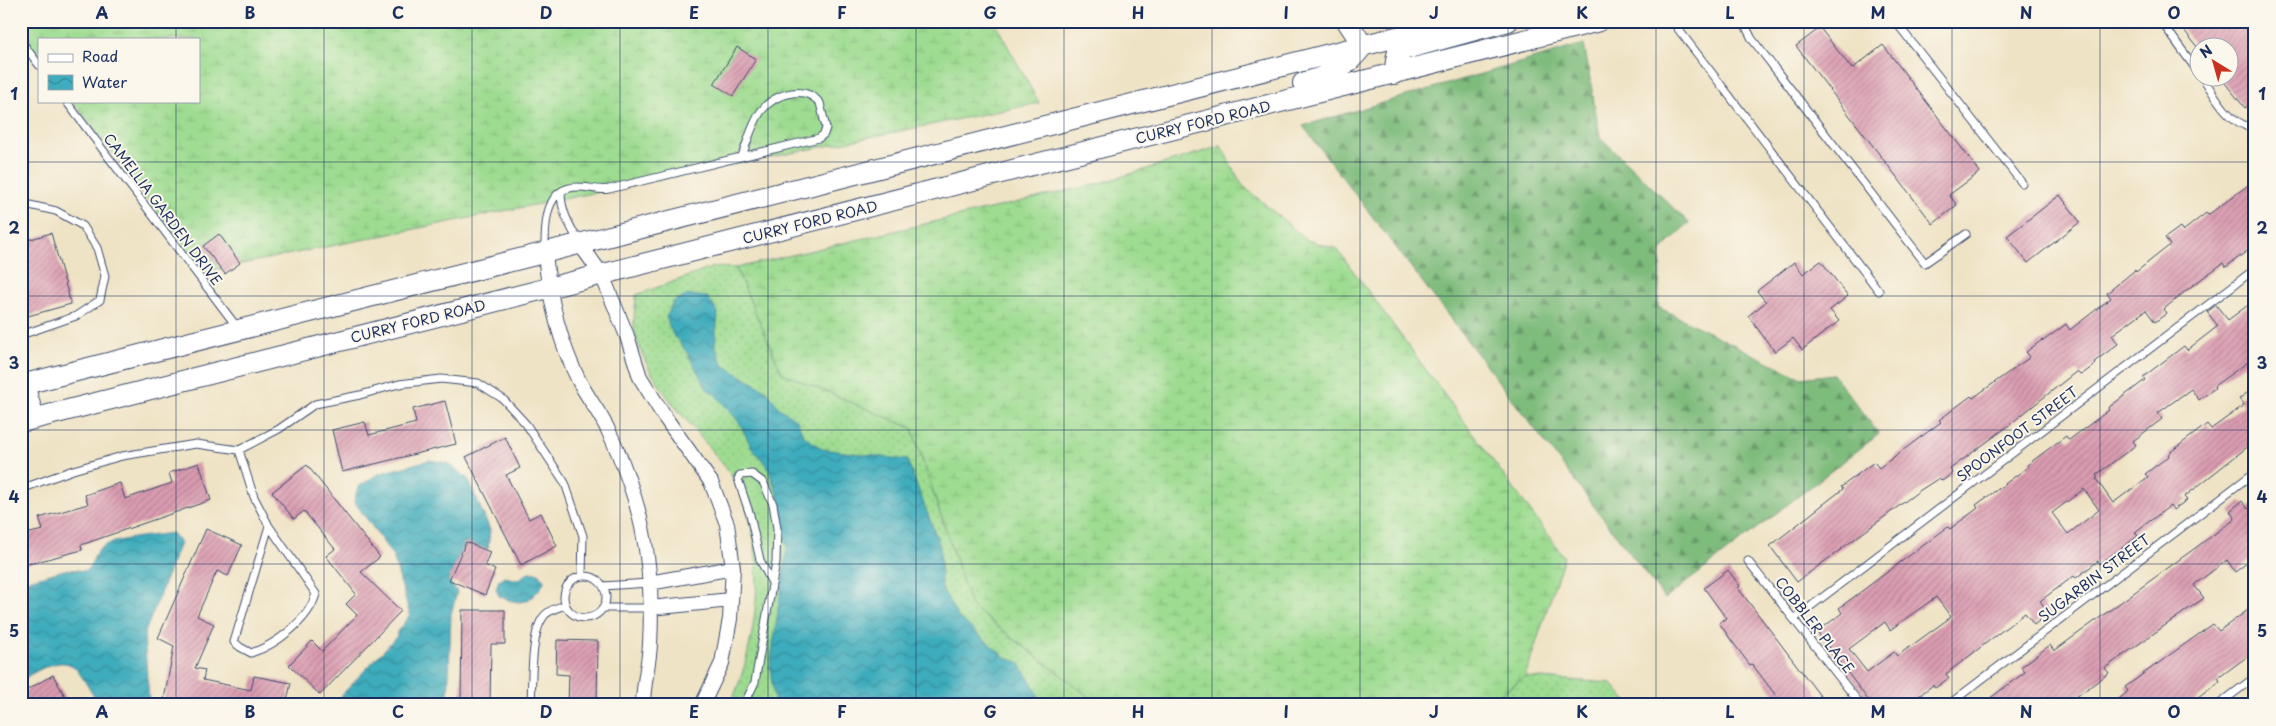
<svg xmlns="http://www.w3.org/2000/svg" width="2276" height="726" font-family="'Playpen Sans',sans-serif">
  <style>
    .grass { fill: url(#grass-dots); stroke: #5c8678 }
    .forest { fill: url(#forest-firs); stroke: #4c766c }
    .wetland { fill: url(#wetland-marsh); stroke: #5c8678 }
    .water { fill: url(#water-waves); stroke: #2c6e8d }
    .building { fill: url(#building-hatch); fill-rule: evenodd }
    .lines { fill: none; stroke-linecap: round; stroke-linejoin: round }
    .lane-casing { stroke: #3b4a6d; stroke-width: 9 }
    .street-casing { stroke: #3b4a6d; stroke-width: 16 }
    .secondary-casing { stroke: #3b4a6d; stroke-width: 22 }
    .lane { stroke: #fff; stroke-width: 7 }
    .street { stroke: #fff; stroke-width: 14 }
    .secondary { stroke: #fff; stroke-width: 20 }
    .grid { fill: none; stroke: #1b2f5e; stroke-width: 1; stroke-opacity: 0.55 }
    .labels { text-anchor: middle; dominant-baseline: central; stroke-width: 4; stroke-linejoin: round; paint-order: stroke }
    .street-label { font-size: 14px; fill: #1b2f5e; stroke: #fbf7ec }
    .neatline { fill: none; stroke: #1b2f5e; stroke-width: 2 }
    .grid-label { font-size: 16px; text-anchor: middle; font-weight: bold; fill: #1b2f5e }
  </style>
  <defs>
    <pattern id="grass-dots" width="8" height="8" patternUnits="userSpaceOnUse" patternTransform="scale(1.25)"><rect width="8" height="8" fill="#9edc91"/><path d="M2 2h.1M6 6h.1" fill="none" stroke="#88bd7f" stroke-width="1.8" stroke-linecap="round"/></pattern>
    <pattern id="forest-firs" width="22" height="20" patternUnits="userSpaceOnUse" patternTransform="scale(1.25)"><rect width="22" height="20" fill="#7ebc7b"/><path d="M5 1l3.5 6h-7zM16 11l3.5 6h-7z" fill="#669968"/></pattern>
    <pattern id="wetland-marsh" width="20" height="14" patternUnits="userSpaceOnUse" patternTransform="scale(1.25)"><rect width="20" height="14" fill="#9edc91"/><path d="M1 5h8M5 5V1M11 12h8M15 12V8" fill="none" stroke="#88bd7f"/></pattern>
    <pattern id="water-waves" width="16" height="10" patternUnits="userSpaceOnUse" patternTransform="scale(1.25)"><rect width="16" height="10" fill="#3eacbc"/><path d="M0 5q4-4 8 0t8 0" fill="none" stroke="#338c9c"/></pattern>
    <pattern id="building-hatch" width="6" height="6" patternUnits="userSpaceOnUse" patternTransform="scale(1.25)"><rect width="6" height="6" fill="#db9cb1"/><path d="M-1 1l2-2M0 6l6-6M5 7l2-2" fill="none" stroke="#b18093"/></pattern>
  </defs>
  <rect width="100%" height="100%" fill="#fbf7ec"/>
  <filter id="ink" filterUnits="userSpaceOnUse"><feTurbulence type="fractalNoise" baseFrequency=".02" numOctaves="2"/><feDisplacementMap in="SourceGraphic" scale="10" xChannelSelector="R" yChannelSelector="G"/><feConvolveMatrix kernelMatrix="1 2 1 2 8 2 1 2 1" color-interpolation-filters="sRGB"/></filter>
  <filter id="wash" filterUnits="userSpaceOnUse"><feTurbulence type="fractalNoise" baseFrequency=".0096" numOctaves="4" result="noise"/><feDisplacementMap in="SourceGraphic" scale="20" xChannelSelector="R" yChannelSelector="G"/><feGaussianBlur stdDeviation="1.12" result="paint"/><feColorMatrix in="noise" values="0 0 0 0 0 0 0 0 0 0 0 0 0 0 0 0 0 1.4 0 .05"/><feComposite in="paint" operator="in"/></filter>
  <g filter="url(#wash)">
    <rect width="100%" height="100%" fill="#efe3c5"/>
    <path class="grass" d="M714 267 736 268 782 373 912 428 971 606 1100 705H730C759 643 770 541 734 480 729 471 722 463 716 456 685 416 648 383 635 333 632 322 636 306 636 295Z
      M1525 677 1611 683 1630 705H1485Z"/>
    <path class="forest" d="M1584 44 1600 137 1689 223 1661 251 1658 307 1801 378 1833 374 1879 434 1665 599 1303 126Z"/>
    <path class="wetland" d="M21 21H994L1039 103 202 272 73 101H199V39H39V56L21 33Z
      M1221 146 1242 185 1307 240 1337 249 1564 557 1525 677 1485 705H1300L1272 700 1239 705H1100L971 606 912 428 782 373 736 268 1101 183Z"/>
    <path class="water" d="M689 295 707 297 718 312 715 345 723 365 767 391 779 408 797 420 803 435 822 449 907 460 940 546 941 586 957 616 1006 658 1019 662 1044 705H775L770 667 787 548 780 501 767 465 753 450 739 422 715 394 707 389 686 351 672 333 666 317 673 302Z
      M429 460 448 463 468 479 490 530 488 549 465 542 448 580 457 592 451 614 448 705H323L339 698 397 636V632L410 615 393 556 354 501 358 487 378 474Z
      M172 533 180 543 144 635 149 699 152 705H99C94 697 79 670 73 666 58 656 34 673 21 680V582L68 569 85 571C93 566 93 555 100 549 112 538 154 536 172 533Z
      M529 572 539 573 544 581C542 588 539 589 535 594 524 606 513 602 499 596L496 589 499 580 505 577 518 580Z"/>
    <g id="blocks">
      <path class="building" d="M2177 21H2255V101L2245 108 2221 78H2228V48H2198Z
        M1820 28 1852 69 1883 45 1980 172 1949 195 1957 205 1933 224 1796 46Z
        M737 47 756 59 733 96 714 84Z
        M2255 180V245L2226 267 2223 263 2188 289 2164 309 2167 313 2155 322 2146 310 2112 335 2118 344 2094 362 2096 364 2081 375 2077 371 1999 433 1950 469 1953 473 1942 481 1939 478 1919 491 1797 582 1770 546 1843 489 1841 487 1874 462 1879 468 1941 422 1939 420 1971 396 1973 398 2030 357 2026 352 2042 340 2043 341 2066 324 2070 330 2111 298 2107 293 2135 270 2136 272 2170 245 2165 238 2180 227 2183 231 2206 213 2208 215Z
        M2060 195 2080 222 2028 263 2007 236Z
        M51 233 71 304 21 318V242Z
        M219 234 240 263 225 274 203 246Z
        M1821 261 1848 296 1830 310 1839 321 1802 350 1793 338 1775 352 1748 316 1766 302 1757 291 1794 262 1803 274Z
        M2255 300V357L2214 386 2215 388 2199 400 2191 389 2158 413 2162 419 2133 441 2136 445 2096 475 2098 478 2096 479 2113 503 2148 477 2145 474 2169 456 2168 454 2207 424 2211 429 2244 405 2239 399 2255 387V441L2184 497 2187 500 2173 510 2170 506 2135 532 2138 536 2126 545 2100 564 2098 561 2076 578 2074 576 2040 601 2049 613 2034 625 2025 613 1946 674 1949 678 1935 688 1933 685 1907 705H1872L1817 632 1842 613 1839 608 1948 527 1950 529 1978 508 1976 505 2028 467 2027 465 2066 436 2069 440 2109 410 2108 408 2145 380 2143 377 2184 346 2187 350 2218 326 2207 312 2216 305 2228 320ZM2084 489 2099 510 2068 534 2052 513ZM1936 597 1951 617 1897 656 1894 652 1867 672 1849 649 1885 622 1890 630Z
        M445 401 456 444 342 472 332 430 365 422 369 435 416 423 413 409Z
        M505 437 520 468 506 475 529 519 541 513 557 546 521 565 466 457Z
        M199 463 211 500 81 545 82 550 21 566V535L43 530 39 518 88 504 85 495 120 483 125 499 172 483 169 473Z
        M307 465 380 557 361 572 401 611 320 695 289 665 312 641 322 651 357 615 346 604 356 594 326 556 335 549 304 511 294 519 272 492Z
        M2242 501 2248 509 2255 503V557L2235 572 2227 560 2194 585 2204 598 2105 668 2109 673 2065 705H1981L2025 672 2021 667 2050 645 2054 651 2235 519 2230 511Z
        M206 529 242 545 228 576 217 571 197 616 214 624 195 668 205 670 203 680 251 690 254 676 291 683 286 705H163L174 646 158 638Z
        M466 542 490 552 485 565 495 570 485 595 449 580Z
        M1728 570 1740 586 1738 588 1827 705H1783L1752 664 1750 665 1734 644 1719 623 1726 618 1704 588Z
        M2255 605V651L2218 678 2220 681 2189 705H2112L2128 691 2125 687 2213 624 2219 631Z
        M462 610H505V644H491L490 705H461Z
        M557 640 598 641 597 705H568L569 675 556 674Z
        M53 675 70 705H21V693Z"/>
    </g>
  </g>
  <g filter="url(#ink)">
    <use href="#blocks" fill-opacity="0" stroke="#3b4a6d" stroke-width="1"/>
    <g class="lines">
      <g class="lane-casing">
        <path id="lane" d="M1672 21 1879 291
          M1743 21 1752 39 1925 263 1966 234
          M1895 21 2022 183
          M2161 21 2198 72
          M21 41 39 65
          M2203 78C2214 94 2226 118 2246 126L2255 122
          M66 101 237 327
          M561 192C561 212 570 226 579 242
          M21 203 56 211 83 226 97 248 105 276 100 300 76 316 21 335
          M545 250C545 226 544 186 579 187 590 187 598 191 609 189L819 138 824 134 826 128 820 103C812 94 803 91 792 93 757 99 753 127 742 156
          M21 366 26 381
          M239 450 254 497 269 526 234 642 240 647 251 653C276 645 309 620 316 594L269 526
          M21 489 73 470 122 456 196 444 239 450 279 429 315 404 360 395 399 384 441 379 478 383 503 399 526 424 565 483 583 536 582 576
          M1748 561 1861 705
          M564 597a21 21 0 1 1 42 0a21 21 0 1 1-42 0Z
          M603 586 649 583
          M603 608H650
          M1794 619 2255 269
          M531 705C532 683 531 636 542 619 547 610 557 608 565 605
          M744 705 755 682 776 562 777 528 773 504 763 482 752 474 740 475 738 479 750 515 760 560 772 583
          M1948 705 2255 472
          M2218 705 2255 677"/>
      </g>
      <g class="street-casing">
        <path id="street" d="M580 244 602 275 627 336 640 377 664 416 711 482 727 524 733 568 730 619 722 663 702 705
          M545 253C549 297 559 341 579 381 588 398 600 413 608 430 621 456 636 498 642 527 650 564 652 607 650 644 649 665 643 684 643 705
          M27 384 37 418
          M649 583 733 568
          M650 608 731 600"/>
      </g>
      <g class="secondary-casing">
        <path id="secondary" d="M1347 21 1363 46
          M1394 74 1397 55 1405 49 1508 21
          M1303 83C1332 75 1344 70 1363 46
          M21 385 1460 21
          M21 422 1599 21"/>
      </g>
      <use href="#lane" class="lane"/>
      <use href="#street" class="street"/>
      <use href="#secondary" class="secondary"/>
    </g>
  </g>
  <path class="grid" d="M176 21V39M324 21V705M472 21V705M620 21V705M768 21V705M916 21V705M1064 21V705M1212 21V705M1360 21V705M1508 21V705M1656 21V705M1804 21V705M1952 21V705M2100 21V705M176 101V705M21 162H2255M21 296H2255M21 430H2255M21 564H2255"/>
  <g class="labels">
    <g class="street-label">
      <text transform="translate(1203 122) rotate(-14)">CURRY FORD ROAD</text>
      <text transform="translate(163 209) rotate(53)">CAMELLIA GARDEN DRIVE</text>
      <text transform="translate(810 222) rotate(-14)">CURRY FORD ROAD</text>
      <text transform="translate(418 321) rotate(-14)">CURRY FORD ROAD</text>
      <text transform="translate(2017 434) rotate(-37)">SPOONFOOT STREET</text>
      <text transform="translate(2094 578) rotate(-37)">SUGARBIN STREET</text>
      <text transform="translate(1815 625) rotate(52)">COBBLER PLACE</text>
    </g>
  </g>
  <rect width="2276" height="726" fill="none" stroke="#fbf7ec" stroke-width="55"/>
  <rect x="38" y="38" width="162" height="65" fill="#fbf7ec" stroke="#a1a7b3"/>
  <rect x="48" y="54" width="25" height="8" fill="#ffffff" stroke="#a1a7b3"/>
  <text x="82" y="62" font-size="15" fill="#1b2f5e">Road</text>
  <rect x="48" y="75" width="25" height="15" fill="url(#water-waves)" stroke="#a1a7b3"/>
  <text x="82" y="88" font-size="15" fill="#1b2f5e">Water</text>
  <g transform="translate(2214 62) rotate(323)"><circle r="24" fill="#fbf7ec" stroke="#a1a7b3"/>
  <path d="M0-4L9 19L0 12L-9 19Z" fill="#c8321e"/>
  <text y="-8" font-size="14" font-weight="bold" text-anchor="middle" fill="#1b2f5e">N</text>
  </g>
  <rect x="28" y="28" width="2220" height="670" class="neatline"/>
  <g class="grid-label">
    <text x="102" y="19">A</text>
    <text x="250" y="19">B</text>
    <text x="398" y="19">C</text>
    <text x="546" y="19">D</text>
    <text x="694" y="19">E</text>
    <text x="842" y="19">F</text>
    <text x="990" y="19">G</text>
    <text x="1138" y="19">H</text>
    <text x="1286" y="19">I</text>
    <text x="1434" y="19">J</text>
    <text x="1582" y="19">K</text>
    <text x="1730" y="19">L</text>
    <text x="1878" y="19">M</text>
    <text x="2026" y="19">N</text>
    <text x="2174" y="19">O</text>
    <text x="14" y="100">1</text>
    <text x="2262" y="100">1</text>
    <text x="14" y="234">2</text>
    <text x="2262" y="234">2</text>
    <text x="14" y="369">3</text>
    <text x="2262" y="369">3</text>
    <text x="14" y="503">4</text>
    <text x="2262" y="503">4</text>
    <text x="14" y="637">5</text>
    <text x="2262" y="637">5</text>
    <text x="102" y="718">A</text>
    <text x="250" y="718">B</text>
    <text x="398" y="718">C</text>
    <text x="546" y="718">D</text>
    <text x="694" y="718">E</text>
    <text x="842" y="718">F</text>
    <text x="990" y="718">G</text>
    <text x="1138" y="718">H</text>
    <text x="1286" y="718">I</text>
    <text x="1434" y="718">J</text>
    <text x="1582" y="718">K</text>
    <text x="1730" y="718">L</text>
    <text x="1878" y="718">M</text>
    <text x="2026" y="718">N</text>
    <text x="2174" y="718">O</text>
  </g>
</svg>
